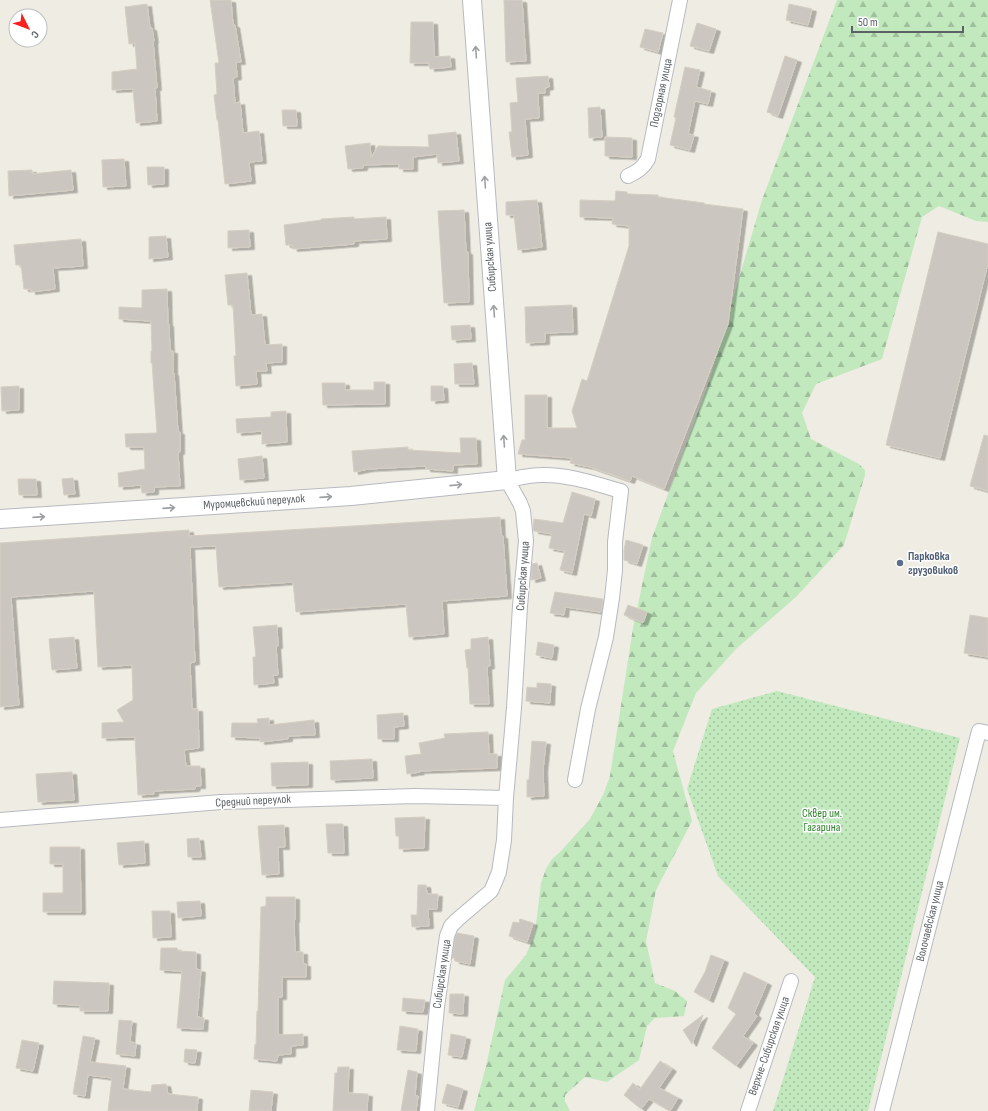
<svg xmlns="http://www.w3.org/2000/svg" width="988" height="1111" font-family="'Sofia Sans Condensed',sans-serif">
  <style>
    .forest { fill: url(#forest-firs) }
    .park { fill: url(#park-dots) }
    .building { fill: #cbc7c0; stroke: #d5cdc1; filter: url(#shadow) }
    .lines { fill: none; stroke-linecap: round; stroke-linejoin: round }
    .minor-casing { stroke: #b6babf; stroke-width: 16 }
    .tertiary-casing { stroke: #b6babf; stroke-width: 20 }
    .minor { stroke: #fff; stroke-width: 14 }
    .tertiary { stroke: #fff; stroke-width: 18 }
    .oneway { stroke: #9da0a3 }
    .service-dot { fill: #5c6f8a; stroke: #fff; stroke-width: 1.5 }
    .labels { text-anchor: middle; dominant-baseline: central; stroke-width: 3; stroke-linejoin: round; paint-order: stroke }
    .street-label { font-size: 12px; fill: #5b6165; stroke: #fff }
    .service-label { font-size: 12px; font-weight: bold; fill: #4e5e75; stroke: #fff; text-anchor: start }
    .park-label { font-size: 12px; fill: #2f832d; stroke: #fff }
  </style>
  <defs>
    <pattern id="forest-firs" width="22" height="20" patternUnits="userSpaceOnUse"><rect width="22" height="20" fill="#c1e9bd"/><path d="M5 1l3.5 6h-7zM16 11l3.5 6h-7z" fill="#a0c09d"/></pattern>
    <pattern id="park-dots" width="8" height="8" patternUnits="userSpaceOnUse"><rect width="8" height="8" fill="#c1e9bd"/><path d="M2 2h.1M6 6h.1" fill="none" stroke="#a0c09d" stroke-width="1.8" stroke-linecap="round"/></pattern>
    <filter id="shadow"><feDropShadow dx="4.5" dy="2.5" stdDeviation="0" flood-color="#0004"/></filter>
  </defs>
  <rect width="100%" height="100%" fill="#efece3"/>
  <path class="forest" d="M837 0H988V222L976 221 939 206 922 217 882 359 816 384 802 413 811 439 859 464 865 470V475L844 545 796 597 737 648 696 693 673 751 692 821 656 890 646 941 655 983 675 991 687 1001 684 1016 655 1018 647 1026 639 1060 607 1082 585 1077 565 1095V1101L570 1111H474L486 1066 505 980 526 955 535 933 541 883 546 869 552 859 560 852 590 819 603 795 610 776 633 628 652 538 707 387 762 200Z"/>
  <path class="park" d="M777 691 960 738 868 1111H773L815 977 718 876 687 789 712 709Z"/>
  <path class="building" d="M210 0H231L233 25H235L241 62H236L237 77 233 78 235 103 240 102 243 133 259 131 262 161 249 162 251 181 225 184 218 120H217L214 95 217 94 215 63H219Z
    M504 0H522L526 61 506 62Z
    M147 4 150 28H152L154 41H153L157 88H155L157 121 136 123 133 89 112 90V72L137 69 135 43 129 44 125 7Z
    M789 4 812 9 808 25 786 20Z
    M411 22H433L434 57 450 56 451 67 430 69 429 63H410Z
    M697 23 716 29 709 51 690 46Z
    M645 29 663 33 658 52 640 47Z
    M785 56 797 60 778 116 767 112Z
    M685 67 700 70 696 87 711 91 708 104 695 101 688 134 694 135 690 150 670 145 676 118 674 117Z
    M548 76 549 87 545 88V93H538L539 118 525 119 528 155 512 157 509 132H512L510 103 518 102 516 78Z
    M600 107 602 137 589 138 588 108Z
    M282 110H296L297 126H283Z
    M456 132 459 161 438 163 437 154 413 157V169H399V164L363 165V168L348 169 345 146 370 143 371 158 378 146 429 147 428 135Z
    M605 137 632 138V157L605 156Z
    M124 159 126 186 103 187 102 160Z
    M147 167H164V184L148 185Z
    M32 170V174L71 170 73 190 9 196 8 171Z
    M616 191 627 192V194L658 195V197L704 203V204L743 209 728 324 664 489 632 476 630 481 590 467 570 463 572 458 518 454 522 440H525V395H547V428H577L572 411 582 379 587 381 629 246V226L612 224 613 218 580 217V200L615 201Z
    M537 200 542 247 518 250 514 215H506V202Z
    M464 210 466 252H468L469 302 444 303 438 211Z
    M354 217V219L386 217 387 239 354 241V244L293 249 292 245H286L284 225 321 220V219Z
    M249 230 250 247 228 248V231Z
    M938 232 988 244V263L940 458 886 445Z
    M166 236 168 257 149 259V237Z
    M81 239 83 266 53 268 55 289 31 292V289H24L21 265H16L14 245Z
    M247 273 251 315 262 314 265 345 282 344V362L266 363 267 371H256L257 384 236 386 234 356H236L233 305H228L225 275Z
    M167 289 168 324H169L170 351H173V373H174L178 432H180V452H178L180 486 154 487V492L142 493 141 485 119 487 118 473 145 469 144 447H126L125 434 157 433 152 363H151V351H152L151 321 119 319V307L142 308V290Z
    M572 305 573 332 545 333V342L526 343 525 307Z
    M470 325 471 339 452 340 451 326Z
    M472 363 474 384H455L454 364Z
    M374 382H385V404L323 405 322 383H345V390H374Z
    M19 386V410L2 411 1 387Z
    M431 386H443L444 400 431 401Z
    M286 411 287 442 262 444V431L237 433 236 419 271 417V412Z
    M984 435 988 436V491L970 486Z
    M460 438H476L477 464 453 465V471L426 469V466L369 469 354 472 352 451 408 447V450L461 453Z
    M262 456 264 478 240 480 238 459Z
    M73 478 75 494 64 495 62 479Z
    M18 479H36L37 495H19Z
    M572 492 595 499 591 516 584 514 572 573 560 570 565 551 549 548 552 534 534 531 533 528 534 519 563 523Z
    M500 517 501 536H503L507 596 442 601 444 634 409 637 406 604 296 612 293 582 219 587 216 546 190 547 195 662 190 663 192 709H198L199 748 184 750 186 766H200L201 786H196L195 789 154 791V794L138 795 135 737 102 738V723L124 722 117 710 133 700 132 665 98 667 94 591 11 597 19 705 0 707V543L189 530V536Z
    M626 540 643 545 637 564 624 560V550Z
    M537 563 541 578 531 580 532 564Z
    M555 592 603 599 601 612 565 607 564 615 550 613Z
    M628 605 647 612 643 623 624 615Z
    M970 615 988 618V657L964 653Z
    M277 625 278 646H276L278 675H273L274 683 254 685 253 657H256L253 627Z
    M74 637 77 668 52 670 49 639Z
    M488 637 490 666 487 667 489 704H470L468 668H467L465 650 471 649V639Z
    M538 642 554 645 552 658 536 655Z
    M537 683 551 684 550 703 526 701 527 687 537 688Z
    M403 713 404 726 394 727V739H378L377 715Z
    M269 718V725L314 720 315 735 288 736V739L260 742V738L231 737 232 723H258L257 719Z
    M488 732 489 754H497V768L419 771 420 772 407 774 405 756 421 754 419 743 445 738 444 734Z
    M532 741 546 742 543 770 544 796 527 797V780H529Z
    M372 759 373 778 331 780 330 761Z
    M308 762V785L272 786 271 763Z
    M72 772 74 800 38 802 36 774Z
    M425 817 424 848 399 849V836H396L395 818Z
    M326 824H343L344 853H328Z
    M284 825 285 847H278L279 874 262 875 258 826Z
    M199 838 201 857H188L187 839Z
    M144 841 145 863 119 865 117 843Z
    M50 847H80L81 912H43V893H63V864H50Z
    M418 885H426L427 894H438L437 909H428L429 926 412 927 411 915H417Z
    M266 897H295V920H294L295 952H303V964H306V977H282V997H278V1035L303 1034V1045L291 1046V1054L278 1055 277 1061 254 1059 255 1044 256 1045 257 1011H258L261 907 266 906Z
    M200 901 201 916 178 918 177 902Z
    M152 911H170L171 937 153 938Z
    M520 919 533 923 527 942 509 936 513 922 519 923Z
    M457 933 474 936 470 964 455 961 454 958H452L455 938Z
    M161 948H177L178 951 196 952V969L201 970 197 1017 204 1018 203 1029 177 1028 182 971 160 970Z
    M711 955 724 960 709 1000 694 992 705 972Z
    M744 972 767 983 754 1013 757 1016 743 1036 753 1043 736 1066 712 1048 736 1014 728 1008Z
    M54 981 109 983 108 1011H80V1005L53 1004Z
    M450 994H464L463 1014 449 1013Z
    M403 998 425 1000 423 1012 402 1011Z
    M703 1015 692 1044 683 1030Z
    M119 1020 132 1021 130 1042 136 1043 135 1056 116 1054Z
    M400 1026 418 1029 416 1051 397 1050Z
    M451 1034 466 1037 462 1057 448 1055Z
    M83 1036 95 1038 90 1062 126 1066 123 1089 151 1092 152 1085 166 1084 168 1094 198 1097 197 1111H108L112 1078 88 1075 85 1096 73 1094Z
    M22 1040 39 1043 33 1071 16 1068Z
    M185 1049 197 1050 195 1063 184 1062Z
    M660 1061 672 1069 659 1088 678 1098 670 1111 649 1099 641 1109 624 1095 633 1083 640 1089Z
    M338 1067H349L348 1093 368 1094 367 1111H333L335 1073H337Z
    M408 1070 417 1072 415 1096H418L416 1111H401Z
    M447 1084 463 1089 458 1107 442 1103Z
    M251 1090 273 1092 271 1111H249Z"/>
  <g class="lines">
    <g class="minor-casing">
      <path id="minor" d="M628 176C637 172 643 168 648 159L680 0
        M0 820 221 802 415 796 506 798
        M427 1111 437 1007 447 936 451 926 458 919 491 891 495 882 499 872 504 840 506 798 514 708 520 606 526 541 523 511 520 503 507 480C518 478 530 475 541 475 568 474 596 484 621 491L615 542V570L612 598 606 637 588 709 575 780
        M748 1111 791 981
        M882 1111 979 731 988 733"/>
    </g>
    <g class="tertiary-casing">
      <path id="tertiary" d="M0 519 351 496 507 480 472 0"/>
    </g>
    <use href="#minor" class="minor"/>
    <use href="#tertiary" class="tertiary"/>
  </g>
  <defs><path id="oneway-shaft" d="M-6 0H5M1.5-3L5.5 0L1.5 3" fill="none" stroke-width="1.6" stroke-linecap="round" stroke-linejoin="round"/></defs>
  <g class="oneway">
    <use href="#oneway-shaft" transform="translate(476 52) rotate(-94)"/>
    <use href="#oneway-shaft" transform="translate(485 182) rotate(-94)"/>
    <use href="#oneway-shaft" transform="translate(494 311) rotate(-94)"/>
    <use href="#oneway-shaft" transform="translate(504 441) rotate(-94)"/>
    <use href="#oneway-shaft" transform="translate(456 485) rotate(-6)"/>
    <use href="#oneway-shaft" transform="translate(326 497) rotate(-4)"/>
    <use href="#oneway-shaft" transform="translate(169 508) rotate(-4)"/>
    <use href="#oneway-shaft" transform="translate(39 517) rotate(-4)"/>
  </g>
  <circle class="service-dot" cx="900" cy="563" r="4"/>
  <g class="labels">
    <g class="street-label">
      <text transform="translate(661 93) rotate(-78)">Подгорная улица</text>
      <text transform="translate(490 257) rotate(-94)">Сибирская улица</text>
      <text transform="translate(254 502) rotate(-4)">Муромцевский переулок</text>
      <text transform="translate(523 576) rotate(-86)">Сибирская улица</text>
      <text transform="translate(253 801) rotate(-3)">Средний переулок</text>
      <text transform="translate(930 921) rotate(-76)">Волочаевская улица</text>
      <text transform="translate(442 974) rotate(-82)">Сибирская улица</text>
      <text transform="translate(769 1046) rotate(-71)">Верхне-Сибирская улица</text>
    </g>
    <g class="service-label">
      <text x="908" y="556">Парковка<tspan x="908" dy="14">грузовиков</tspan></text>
    </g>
    <g class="park-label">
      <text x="822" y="813">Сквер им.<tspan x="822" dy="14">Гагарина</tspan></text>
    </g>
  </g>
  <g transform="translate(28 28) rotate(132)"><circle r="19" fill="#ffffff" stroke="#bdc0c1"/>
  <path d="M0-3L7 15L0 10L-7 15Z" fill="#f82120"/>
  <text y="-6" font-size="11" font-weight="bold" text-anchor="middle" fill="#5b6165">С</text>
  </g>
  <path d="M852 26v6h111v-6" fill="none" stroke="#5b6165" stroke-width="2"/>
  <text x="858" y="26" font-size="12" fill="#5b6165" stroke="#ffffff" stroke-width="3" paint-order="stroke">50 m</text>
</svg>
